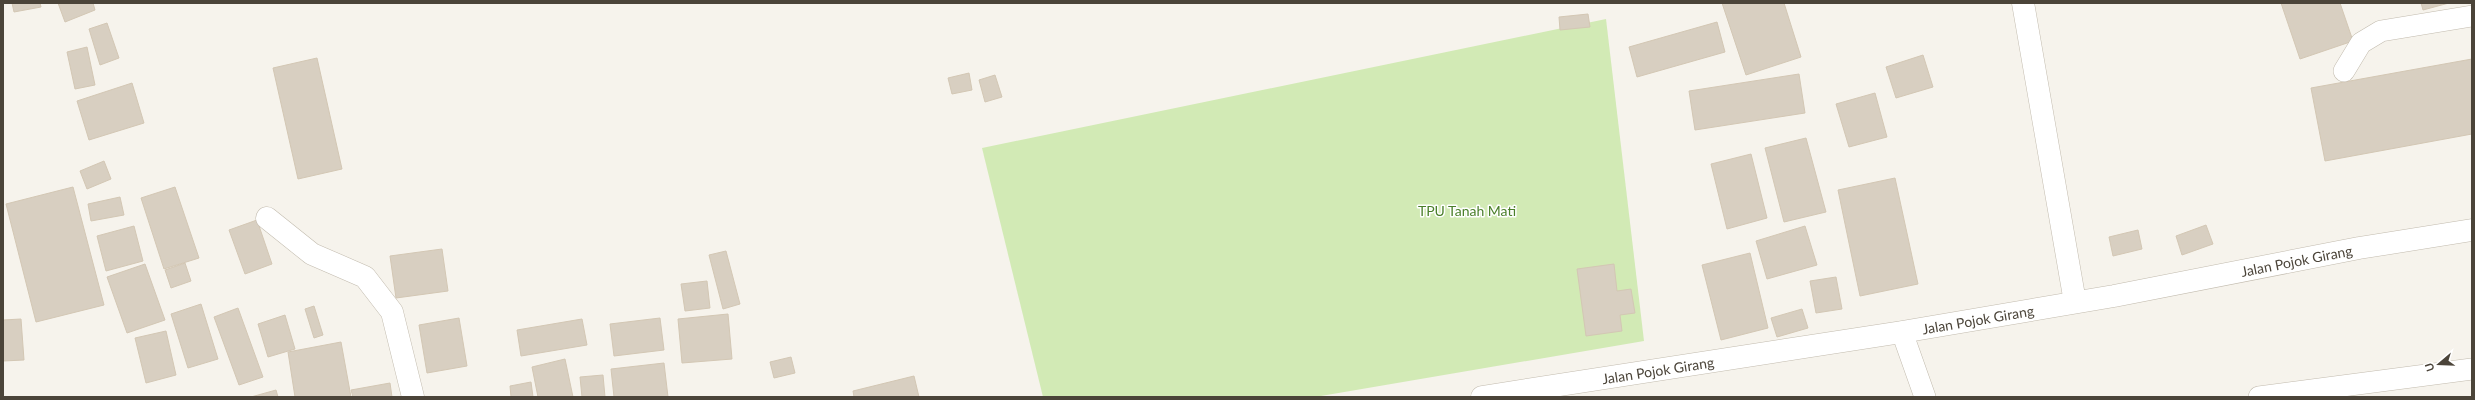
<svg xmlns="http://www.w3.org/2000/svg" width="2475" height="400" font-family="Lato,sans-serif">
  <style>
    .green { fill: #d2eab5 }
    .building { fill: #d8cfc1; stroke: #d3c7b4 }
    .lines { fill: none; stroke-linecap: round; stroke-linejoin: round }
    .lane-casing { stroke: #c2bbae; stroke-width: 22 }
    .street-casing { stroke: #c2bbae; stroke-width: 23 }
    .lane { stroke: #fff; stroke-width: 21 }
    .street { stroke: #fff; stroke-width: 22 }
    .labels { text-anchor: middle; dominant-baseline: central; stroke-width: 3; stroke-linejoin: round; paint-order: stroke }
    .park-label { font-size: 14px; fill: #4a7f2a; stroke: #fff }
    .street-label { font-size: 14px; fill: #4b4439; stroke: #fff }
  </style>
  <rect width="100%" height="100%" fill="#f6f3ec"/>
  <path class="green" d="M1606 19 1644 341 1315 397H1043L982 148Z"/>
  <path class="building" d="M12 3H40L41 7 14 12Z
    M58 3H93L95 10 65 22Z
    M1722 3H1784L1801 57 1746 75Z
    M2281 3H2340L2353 41 2300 59Z
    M2421 3H2449L2423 10Z
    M1588 14 1590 27 1560 30 1559 17Z
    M1717 22 1725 52 1637 77 1629 47Z
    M107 23 119 58 100 65 89 29Z
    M87 47 95 85 75 89 67 52Z
    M1923 55 1933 87 1896 98 1886 67Z
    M317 58 342 169 298 179 273 68Z
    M2472 59V134L2325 161 2311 88Z
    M969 73 972 90 952 94 948 78Z
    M1799 74 1805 113 1695 130 1689 91Z
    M995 75 1002 97 985 102 979 80Z
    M132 83 144 123 89 140 77 101Z
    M1875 93 1887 137 1849 147 1836 104Z
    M1806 138 1826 212 1784 222 1765 148Z
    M1751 154 1767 218 1727 229 1711 164Z
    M104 161 111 179 87 189 80 171Z
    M1895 178 1918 284 1860 296 1838 190Z
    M73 187 104 305 36 322 6 204Z
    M175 187 199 258 164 269 141 198Z
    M120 197 124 215 91 221 88 204Z
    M257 220 272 264 245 274 229 230Z
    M2206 225 2213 244 2182 255 2176 236Z
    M134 226 143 261 106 271 97 236Z
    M1805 226 1817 265 1767 279 1756 241Z
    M2138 230 2142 249 2113 256 2109 237Z
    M442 249 448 291 396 298 390 256Z
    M726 251 740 304 723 309 709 255Z
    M1750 253 1768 328 1721 340 1702 265Z
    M185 263 191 281 171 288 165 270Z
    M145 264 165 320 127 333 107 277Z
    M1614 264 1617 291 1631 289 1635 313 1620 315 1622 331 1586 336 1577 269Z
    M1836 277 1842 309 1816 313 1810 281Z
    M707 281 710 308 685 311 681 284Z
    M201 304 218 359 188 368 171 314Z
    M314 306 323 335 314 338 305 309Z
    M238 308 263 377 239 385 214 317Z
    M1802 309 1808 328 1777 337 1771 318Z
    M728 314 732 359 682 363 678 319Z
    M285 315 295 349 268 357 258 324Z
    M459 318 467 366 427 373 419 325Z
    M660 318 664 350 614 356 610 324Z
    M21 319 24 360 3 361V320Z
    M582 319 587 345 521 356 517 330Z
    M166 331 176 375 146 383 135 338Z
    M341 342 351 397H295L288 352Z
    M791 357 795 373 774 378 770 362Z
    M565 359 573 397H538L532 367Z
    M664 363 668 397H614L611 369Z
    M603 375 605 397H582L580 377Z
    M914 376 919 397H854L853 391Z
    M531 382 533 397H511L510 386Z
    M390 383 392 397H353L351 390Z
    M276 390 278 397H251Z"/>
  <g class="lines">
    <g class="lane-casing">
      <path id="lane" d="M2344 71 2361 43 2381 31 2472 16
        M1902 332 1925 397
        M2259 397 2472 369"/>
    </g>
    <g class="street-casing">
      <g id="street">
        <path d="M2023 3 2075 302"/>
        <path d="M267 218 312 254 365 277 392 312 413 397"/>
        <path id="s1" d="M1482 397 1902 332 2114 296 2359 248 2472 230"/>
      </g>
    </g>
    <use href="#lane" class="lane"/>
    <use href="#street" class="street"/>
  </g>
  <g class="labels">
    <g class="park-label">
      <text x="1467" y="210">TPU Tanah Mati</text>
    </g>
    <g class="street-label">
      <text stroke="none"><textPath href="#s1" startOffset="826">Jalan Pojok Girang</textPath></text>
      <text stroke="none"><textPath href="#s1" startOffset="502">Jalan Pojok Girang</textPath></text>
      <text stroke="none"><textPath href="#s1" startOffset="178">Jalan Pojok Girang</textPath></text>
    </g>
  </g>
  <rect width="2475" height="400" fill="none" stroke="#4b4439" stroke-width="8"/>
  <g transform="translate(2439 364) rotate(251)" stroke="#ffffff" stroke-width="3" paint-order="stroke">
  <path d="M0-3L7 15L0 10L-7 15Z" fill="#4b4439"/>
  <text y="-6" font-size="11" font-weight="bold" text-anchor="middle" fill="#4b4439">U</text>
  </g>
</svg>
